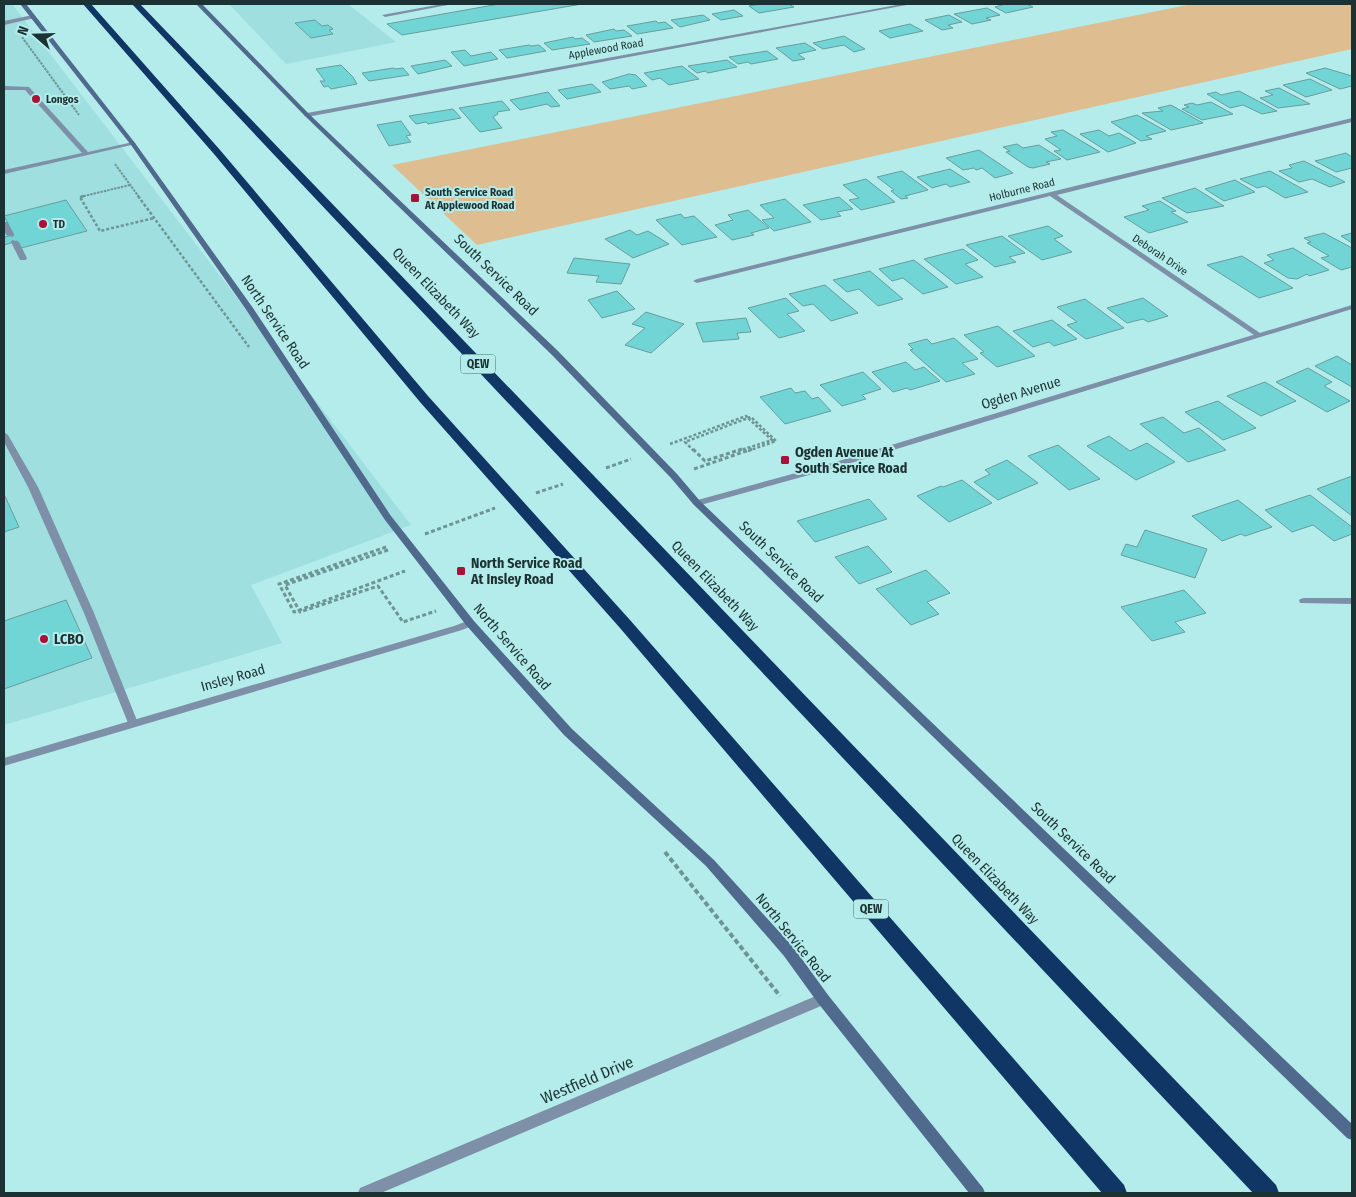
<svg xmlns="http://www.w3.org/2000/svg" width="1356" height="1197" font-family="'Fira Sans Condensed',sans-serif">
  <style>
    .built { fill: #9fdfdf }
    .green { fill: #debe91 }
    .building { fill: #72d5d5; stroke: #689d9d }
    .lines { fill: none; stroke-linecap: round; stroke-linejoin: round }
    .path-far3 { stroke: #6d9595; stroke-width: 2; stroke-dasharray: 2.5 1; stroke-linecap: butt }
    .path-far2 { stroke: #6d9595; stroke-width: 2.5; stroke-dasharray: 3 2; stroke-linecap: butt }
    .path-far1 { stroke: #6d9595; stroke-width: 3; stroke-dasharray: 4 2.5; stroke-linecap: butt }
    .path { stroke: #6d9595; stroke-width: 4; stroke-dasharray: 5 3; stroke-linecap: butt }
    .service { fill: #7e90a8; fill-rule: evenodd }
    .minor { fill: #7e90a8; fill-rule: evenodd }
    .tertiary { fill: #7e90a8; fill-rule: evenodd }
    .secondary { fill: #4f6a8c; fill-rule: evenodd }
    .motorway { fill: #0f3665; fill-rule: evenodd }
    .poi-dot { fill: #a81138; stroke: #b4eceb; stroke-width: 2 }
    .labels { text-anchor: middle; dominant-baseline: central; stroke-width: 4; stroke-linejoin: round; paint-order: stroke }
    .far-street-label { font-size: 11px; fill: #1c3232; stroke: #b4eceb }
    .far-poi-label { font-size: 11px; font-weight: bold; fill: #1c3232; stroke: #b4eceb; text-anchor: start }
    .shield { fill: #b4eceb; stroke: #4a6a6a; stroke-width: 1 }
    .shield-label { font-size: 12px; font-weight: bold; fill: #1c3232 }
    .street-label { font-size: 14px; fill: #1c3232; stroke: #b4eceb }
    .poi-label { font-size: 14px; font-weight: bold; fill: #1c3232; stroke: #b4eceb; text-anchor: start }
    .near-street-label { font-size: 16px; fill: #1c3232; stroke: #b4eceb }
  </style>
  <rect width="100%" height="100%" fill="#b4eceb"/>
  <path class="built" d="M4 4H12L411 525 251 585 282 643 4 725Z
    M229 4H348L396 42 286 64Z"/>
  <path class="green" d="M1192 4H1352V49L477 245 392 165Z"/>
  <path class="building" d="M499 4H582L402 35 387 24Z
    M761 4H789L794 7 759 13 749 6Z
    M1027 4 1033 7 1006 13 995 7 1005 4Z
    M987 8 1000 15 986 18 991 20 972 24 954 14Z
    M734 10 743 16 721 20 712 14Z
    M703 15 710 20 680 27 671 20Z
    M949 15 962 22 948 25 953 28 942 30 925 20Z
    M315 20 322 26 328 25 333 29 329 30 333 34 311 38 295 23Z
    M656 21 658 23 665 22 673 28 637 34 627 26Z
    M910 24 923 31 890 38 879 31Z
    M614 29 616 31 624 30 632 36 594 42 586 35Z
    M844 36 865 49 854 52 844 45 823 49 813 43Z
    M573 37 575 39 582 38 590 44 552 50 544 43Z
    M805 43 816 50 798 54 805 59 793 61 776 48Z
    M529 45 531 46 539 45 546 51 507 58 499 50Z
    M465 50 471 56 491 52 498 59 464 66 451 52Z
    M767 51 778 59 751 64 748 62 738 64 729 57Z
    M445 60 452 66 418 74 411 66Z
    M727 60 737 67 708 73 705 71 697 73 688 66Z
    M341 65 353 77 357 84 331 89 328 86 324 87 320 81H325L316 69Z
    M682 66 699 79 669 85 660 78 652 80 644 73Z
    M393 68 395 69 403 68 409 75 369 81 362 73Z
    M1325 68 1352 76V86L1340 89 1306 73Z
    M629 74 636 75 647 86 632 89 629 86 610 89 602 82Z
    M1310 79 1332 90 1306 97 1283 85Z
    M592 84 601 92 567 99 558 90Z
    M1279 88 1310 104 1278 108 1260 98 1273 95 1265 91Z
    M1239 91 1277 111 1262 114 1243 105 1230 108 1207 94 1216 92 1221 95Z
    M548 92 560 106 551 107 547 104 520 110 510 100Z
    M502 101 510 110 497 112 498 114 493 117 502 128 480 132 459 108Z
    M1211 102 1233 114 1202 120 1182 109 1189 107 1184 105 1192 103 1197 105Z
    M1171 105 1203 123 1171 130 1142 113 1163 111 1158 108Z
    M453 109 461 118 428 124 426 122 416 124 409 116Z
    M1137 115 1166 131 1146 136 1152 139 1141 141 1111 122Z
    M401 121 411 135 406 136 411 142 389 146 377 125Z
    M1063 130 1100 152 1067 160 1054 151 1061 150 1045 139 1057 136 1051 132Z
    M1099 130 1109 136 1119 133 1136 143 1108 152 1080 134Z
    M1017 144 1023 148 1039 145 1061 159 1046 162 1050 164 1033 168 1028 167 1006 152 1010 151 1003 147Z
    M979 150 1013 173 995 178 982 168 976 170 974 168 963 170 946 158Z
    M1346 153 1352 157V168L1336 172 1315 161Z
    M1304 161 1345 182 1330 187 1312 179 1299 182 1279 171 1292 168 1289 165Z
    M950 169 970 182 950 187 946 184 932 188 917 177Z
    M902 171 928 190 905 196 908 198 901 199 891 191 894 190 877 177Z
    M1270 171 1308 192 1285 198 1265 186 1257 188 1240 179Z
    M866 179 895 202 861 210 849 200 859 198 843 185Z
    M1235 180 1255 192 1224 201 1205 189Z
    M1195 188 1224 206 1187 213 1162 198Z
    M839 197 853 209 837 212 841 216 821 220 803 205Z
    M785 199 811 222 774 231 762 220 774 218 760 205Z
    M66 200 87 231 21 248 17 241 4 245V237L14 235 4 216Z
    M1160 201 1176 211 1171 212 1188 222 1149 233 1124 217 1149 210 1142 206Z
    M748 210 769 228 751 233 754 235 732 240 715 225 733 220 728 215Z
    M681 214 684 218 694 216 717 237 682 245 656 220Z
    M1048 226 1063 236 1054 239 1072 252 1042 260 1008 236Z
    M630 230 637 235 648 231 669 244 633 258 605 239Z
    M1324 233 1352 248V267L1341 270 1321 258 1329 256 1307 243 1311 242 1304 238Z
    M1352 233V243L1341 236Z
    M1002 236 1025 253 1009 257 1016 262 995 267 966 245Z
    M1293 248 1329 270 1309 276 1307 274 1297 279 1288 278 1264 263 1274 260 1267 255Z
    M963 249 978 260 965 264 983 277 956 284 924 259Z
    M1242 256 1293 288 1259 298 1207 265Z
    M574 258 630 264 621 284 596 282 599 276 567 273Z
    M914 260 948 287 923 294 903 278 892 281 879 269Z
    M870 271 903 299 878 306 859 289 847 292 833 280Z
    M825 285 858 313 831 321 813 304 803 306 789 294Z
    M617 291 635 309 602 318 588 300Z
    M786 298 799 311 787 314 805 331 779 338 748 308Z
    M1143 298 1168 316 1148 322 1143 319 1127 323 1107 308Z
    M1085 299 1124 328 1086 339 1067 325 1077 322 1057 307Z
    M646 312 684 324 651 353 625 345 645 328 632 324Z
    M746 318 751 332 737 333 739 339 703 342 696 323Z
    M1052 320 1077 339 1054 346 1049 342 1033 347 1013 331Z
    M998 326 1035 356 997 367 980 353 984 352 964 335Z
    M954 338 978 359 962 363 975 374 946 382 910 350 913 349 908 344 927 339 932 344Z
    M1337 356 1352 365V387L1315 366Z
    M906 362 915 370 924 367 940 381 910 390 907 388 893 392 872 372Z
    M1308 368 1332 382 1324 386 1350 401 1327 412 1276 382Z
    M863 372 881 389 862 395 866 399 842 406 820 385Z
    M1265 382 1296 401 1261 416 1227 396Z
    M791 388 795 393 805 391 812 399 818 397 831 411 785 424 760 397Z
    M1218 401 1256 428 1223 440 1185 412Z
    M1163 417 1184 433 1199 428 1226 450 1188 462 1140 424Z
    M1109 436 1130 451 1147 443 1175 462 1136 480 1087 446Z
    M1058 445 1100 479 1069 490 1028 456Z
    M1007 460 1038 483 998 500 974 482 990 474 985 470Z
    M1352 476V516L1317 489Z
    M962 480 992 503 949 522 917 496 941 486 943 487Z
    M4 494 19 527 4 532Z
    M1310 495 1352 527V534L1334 541 1313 525 1292 532 1265 510Z
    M869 499 887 519 815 542 797 521Z
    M1238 500 1272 527 1245 536 1241 534 1222 541 1192 516Z
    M1145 530 1207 549 1195 578 1121 555 1126 544 1137 547Z
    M868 546 892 572 859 584 835 557Z
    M926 570 950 593 927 602 939 614 911 625 876 589Z
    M1184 590 1206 613 1175 622 1185 632 1152 641 1121 607Z
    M66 600 92 658 4 689V621Z"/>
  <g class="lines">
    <path class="path-far3" d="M22 37 79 115
      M115 164 139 197
      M80 197 130 185"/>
    <path class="path-far2" d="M84 196 80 197 100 231 154 218
      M138 196 249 347
      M670 444 746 416 748 418
      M694 451 685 442 748 418
      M738 451 772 440 748 418
      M748 451 776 441 751 417 748 418"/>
    <path class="path-far1" d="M693 449 705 461 742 449
      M606 468 631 459
      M694 469 752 449
      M536 493 563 484
      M425 534 495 508
      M386 547 279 584 294 612 405 571
      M388 550 285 585 300 612 378 586 403 622 436 611"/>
    <path class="path" d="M665 852 780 996"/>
    <path class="service" d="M442 4H453L385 17 382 15Z
      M33 15 36 17 35 18 4 25V21Z
      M4 86 29 87 88 152 133 142 136 144 4 174V170L82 153 25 90H4Z
      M4 222H7L14 235 13 237 6 235 4 230Z
      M12 240 19 242 27 258 26 260H20L11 242Z
      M4 432 8 435 38 487 94 613 138 723 137 726H129L128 723 84 613 28 487 4 442Z"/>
    <path class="minor" d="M902 4H912L307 117 304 115 307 113Z
      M1352 118V122L1057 195 1260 333 1261 335 1257 337 1050 196 697 283 693 281 697 279Z
      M1304 598H1352V604L1300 603 1299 601 1300 599Z
      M470 620 475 623 474 625 462 630 4 766V758L454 626Z
      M823 993 828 995 830 999 828 1003 381 1193H358L360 1188Z"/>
    <path class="tertiary" d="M1352 305V309L838 467 697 506 692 503 694 501 832 463Z"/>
    <path class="secondary" d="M20 4H26L135 143 253 308 391 516 474 621 572 729 714 860 794 948 828 995 983 1188 985 1193H969L818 1003 784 956 706 866 564 735 466 625 385 520 245 308 131 145Z
      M196 4H202L309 114 558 351 677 474 700 501 1352 1124V1140L1347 1138 694 505 671 478 552 355 305 116Z"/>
    <path class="motorway" d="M83 4H91L220 150 428 396 630 620 1124 1185 1127 1193H1102L620 628 420 402 214 154Z
      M132 4H140L1276 1185 1279 1193H1253Z"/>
  </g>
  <g class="poi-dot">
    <circle cx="36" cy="99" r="5"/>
    <rect x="410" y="193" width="10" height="10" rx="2.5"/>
    <circle cx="43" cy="224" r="5"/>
    <rect x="780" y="455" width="10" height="10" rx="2.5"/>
    <rect x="456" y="566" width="10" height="10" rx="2.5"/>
    <circle cx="44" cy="639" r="5"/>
  </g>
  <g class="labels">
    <g class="far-street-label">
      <text transform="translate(606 49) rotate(-10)">Applewood Road</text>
      <text transform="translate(1022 190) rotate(-14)">Holburne Road</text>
      <text transform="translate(1160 255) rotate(34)">Deborah Drive</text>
    </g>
    <g class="far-poi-label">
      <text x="46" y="99">Longos</text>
      <text x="425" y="192">South Service Road<tspan x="425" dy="13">At Applewood Road</tspan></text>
      <text x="53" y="224">TD</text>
    </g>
    <g class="shield">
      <rect x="460.5" y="354.5" width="35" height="19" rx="4"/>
      <rect x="853.5" y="899.5" width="35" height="19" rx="4"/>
    </g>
    <g class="shield-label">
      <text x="478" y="364">QEW</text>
      <text x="871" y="909">QEW</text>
    </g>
    <g class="street-label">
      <text transform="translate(496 275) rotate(44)">South Service Road</text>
      <text transform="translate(436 293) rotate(46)">Queen Elizabeth Way</text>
      <text transform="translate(275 322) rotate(56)">North Service Road</text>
      <text transform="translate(1021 393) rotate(-17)">Ogden Avenue</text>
      <text transform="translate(781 562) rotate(44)">South Service Road</text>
      <text transform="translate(715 586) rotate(46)">Queen Elizabeth Way</text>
      <text transform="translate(512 647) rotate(49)">North Service Road</text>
      <text transform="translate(233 678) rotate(-16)">Insley Road</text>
      <text transform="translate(1073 843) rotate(44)">South Service Road</text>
      <text transform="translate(995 879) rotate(46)">Queen Elizabeth Way</text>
      <text transform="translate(793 938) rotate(51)">North Service Road</text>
    </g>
    <g class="poi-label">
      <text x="795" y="452">Ogden Avenue At<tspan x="795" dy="16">South Service Road</tspan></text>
      <text x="471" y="563">North Service Road<tspan x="471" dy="16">At Insley Road</tspan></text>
      <text x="54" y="639">LCBO</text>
    </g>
    <g class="near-street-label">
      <text transform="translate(587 1080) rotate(-23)">Westfield Drive</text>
    </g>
  </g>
  <rect width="1356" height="1197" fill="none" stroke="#1c3232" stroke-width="10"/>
  <g transform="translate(35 35) rotate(290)" stroke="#b4eceb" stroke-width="4" paint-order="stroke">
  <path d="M0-4L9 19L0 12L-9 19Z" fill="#1c3232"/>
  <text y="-8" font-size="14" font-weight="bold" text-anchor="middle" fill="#1c3232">N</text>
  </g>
</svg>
